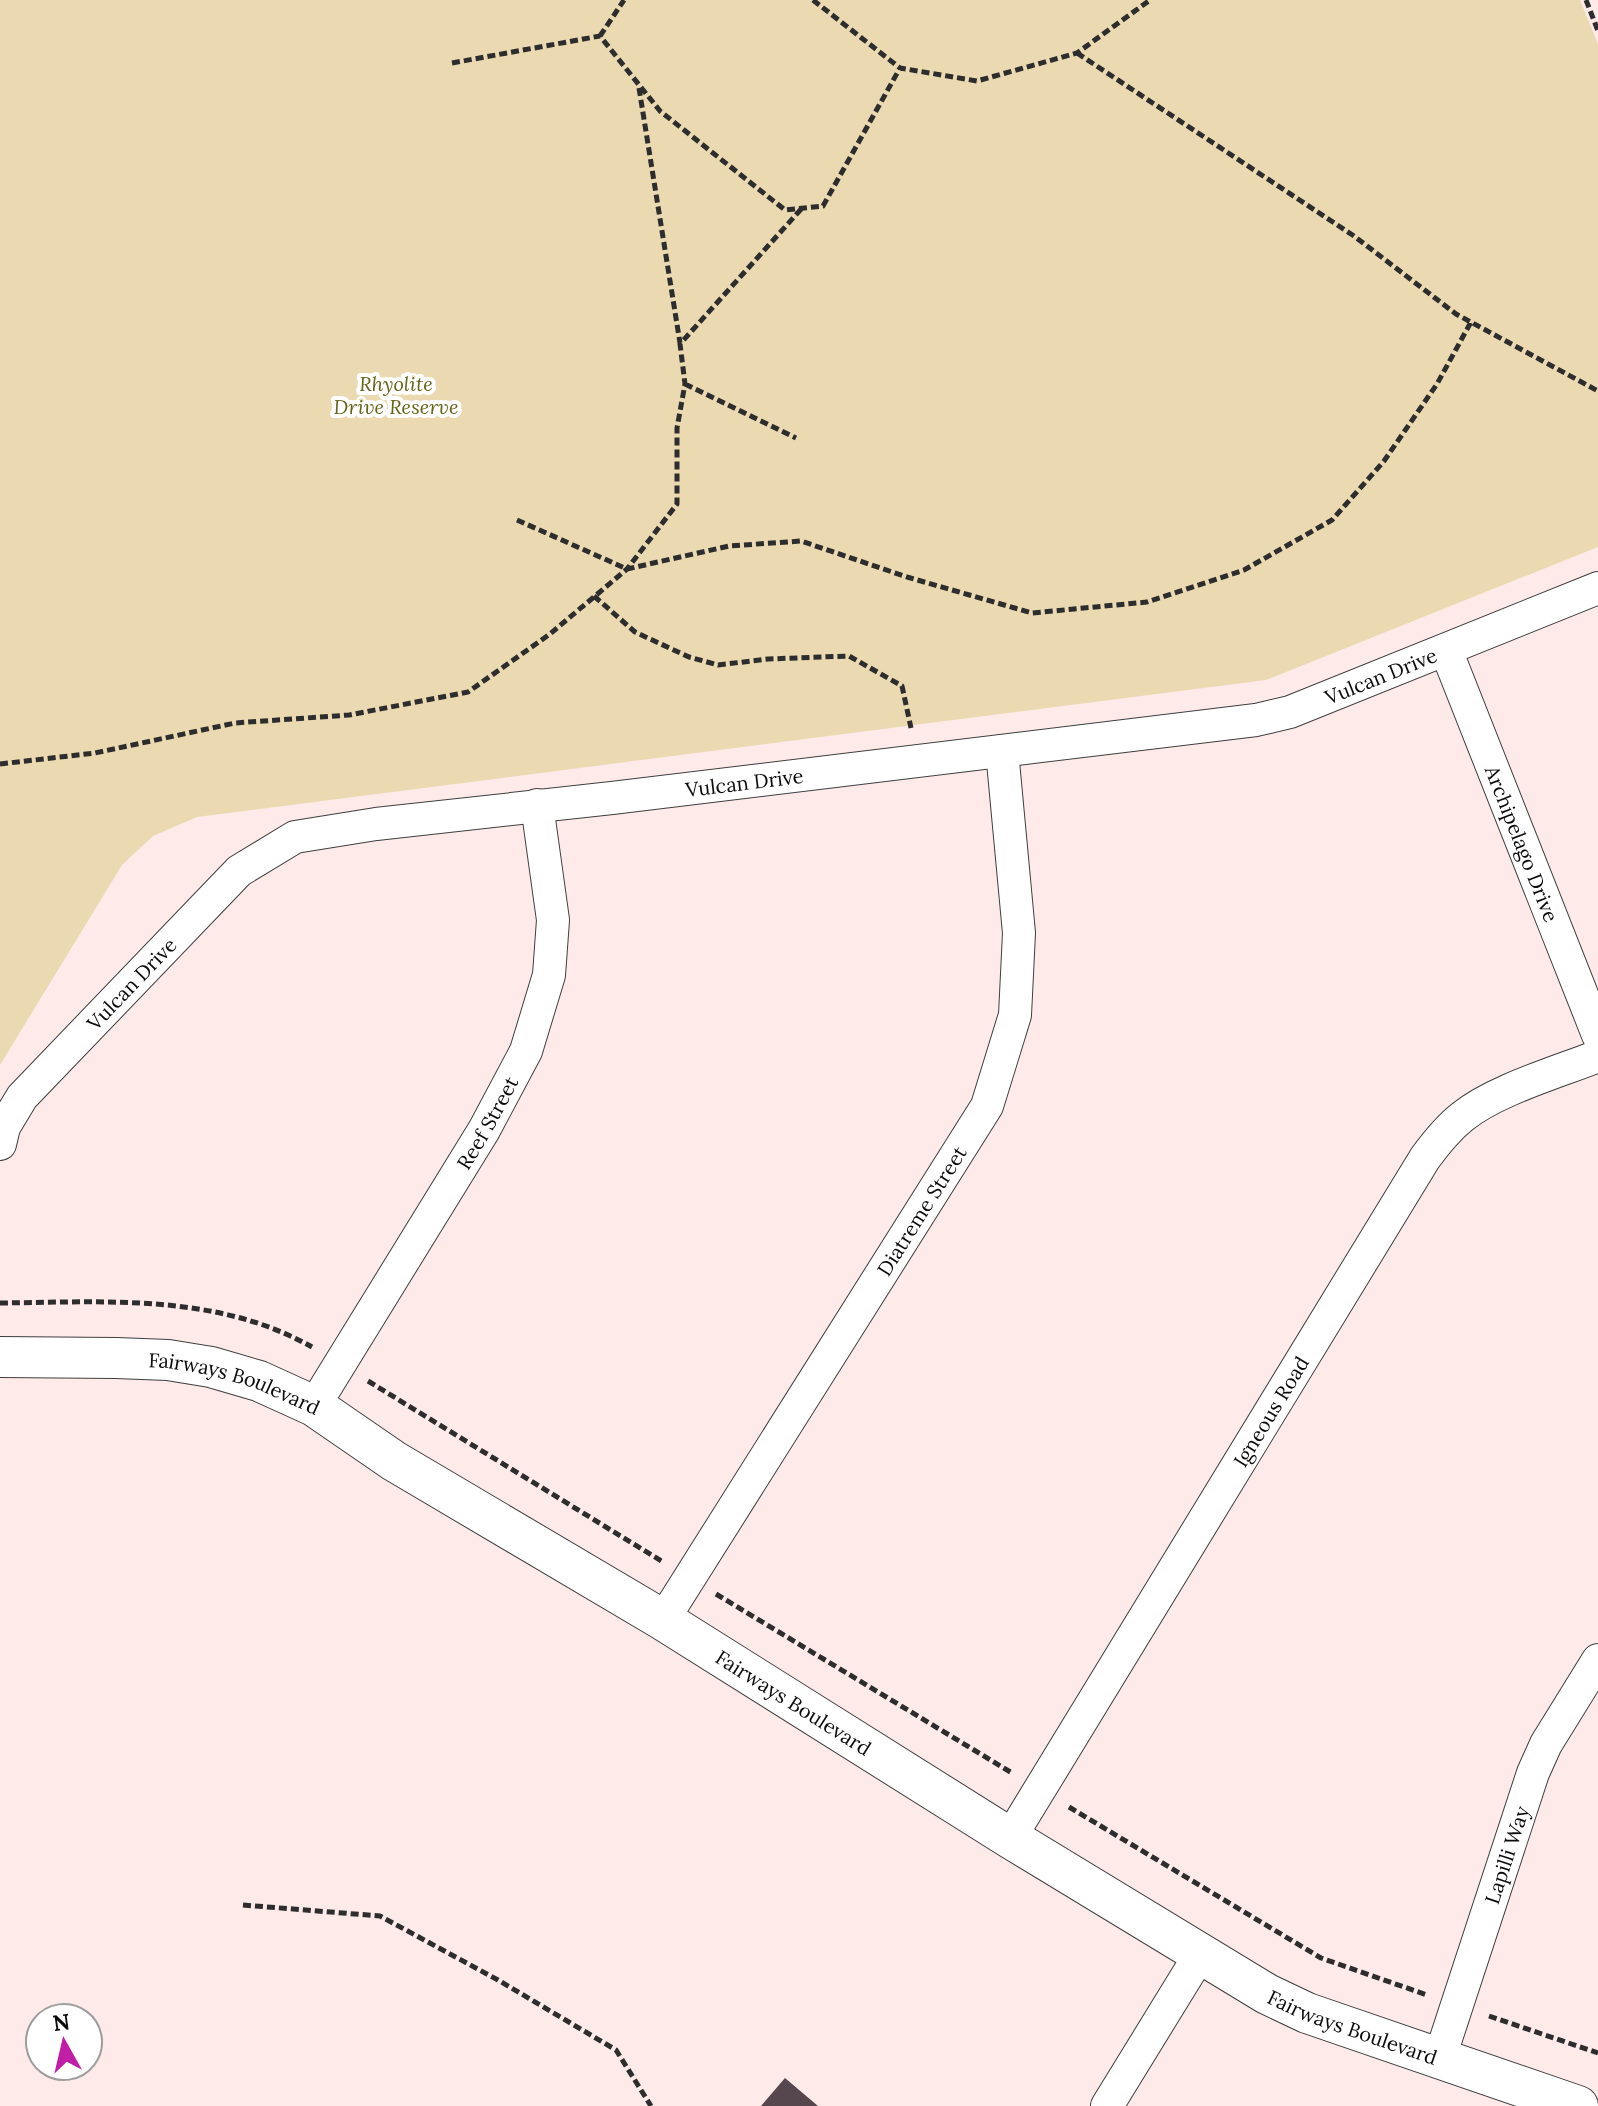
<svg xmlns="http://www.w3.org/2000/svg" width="1598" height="2106" font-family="Lora,serif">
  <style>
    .green { fill: #ebd9b2 }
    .building { fill: #55474d }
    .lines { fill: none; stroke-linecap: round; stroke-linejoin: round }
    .minor-casing { stroke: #3e3e3e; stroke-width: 34 }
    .tertiary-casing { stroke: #3e3e3e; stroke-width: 42 }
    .path { stroke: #2d2d2d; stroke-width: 5; stroke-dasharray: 8 4; stroke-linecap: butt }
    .minor { stroke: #fff; stroke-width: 32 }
    .tertiary { stroke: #fff; stroke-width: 40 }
    .labels { text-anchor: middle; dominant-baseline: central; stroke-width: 8; stroke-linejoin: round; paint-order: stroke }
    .park-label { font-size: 20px; font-style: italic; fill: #65651a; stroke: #fff }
    .street-label { font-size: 20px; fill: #0b0b0b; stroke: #fff }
  </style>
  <rect width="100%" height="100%" fill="#ffeaea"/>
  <path class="green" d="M0 0H1580L1598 44V547L1266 680 197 817 153 836 122 865 0 1065Z"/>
  <path class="building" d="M785 2078 818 2106H761Z"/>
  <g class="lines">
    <g class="minor-casing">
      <g id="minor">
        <path id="s1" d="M1446 650 1598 1035"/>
        <path id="s2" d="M0 1144 4 1127 22 1097 239 871 295 837 376 824 612 798 1256 720 1290 712 1598 588"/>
        <path id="s3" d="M314 1406 484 1130 526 1051 549 975 553 920 537 805"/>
        <path id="s4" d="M663 1620 987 1106 1015 1015 1019 933 1002 751"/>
        <path id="s5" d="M1010 1838 1425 1158C1436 1143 1447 1129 1462 1117 1495 1090 1558 1072 1598 1056"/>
        <path id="s6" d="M1439 2060 1533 1773 1546 1744 1598 1660"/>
        <path d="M1107 2106 1201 1953"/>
      </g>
    </g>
    <g class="tertiary-casing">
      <g id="tertiary">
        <path id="s7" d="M0 1357 116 1358 168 1360 211 1367 259 1381 314 1406 394 1461 663 1620 1010 1838 1267 1994 1307 2013 1578 2106"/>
      </g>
    </g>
    <path class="path" d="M813 0 900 68
      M1586 0 1598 31
      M600 36 624 0
      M1077 53 1354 236 1456 314 1598 391
      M452 63 600 36 660 111 785 210 823 206 900 68 977 81 1077 53 1150 0
      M639 88 680 343
      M685 384 796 438
      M517 520 627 569 729 546 801 541 907 577 1032 613 1147 602 1244 570 1332 520 1384 461 1437 384 1471 322
      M594 596 635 632 689 657 718 665 768 659 849 656 902 686 911 728
      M0 764 95 753 235 723 349 715 468 692 550 634 627 569 677 504V428L685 384 680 344 803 207
      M0 1303C106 1302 216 1293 312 1347
      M368 1381 663 1562
      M716 1594 1012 1773
      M1069 1807 1321 1958 1427 1995
      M243 1905 380 1916 498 1980 616 2050 651 2106
      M1489 2016 1598 2053"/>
    <use href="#minor" class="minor"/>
    <use href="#tertiary" class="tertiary"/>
  </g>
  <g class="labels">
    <g class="park-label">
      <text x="396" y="383">Rhyolite<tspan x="396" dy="23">Drive Reserve</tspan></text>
    </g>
    <g class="street-label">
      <text stroke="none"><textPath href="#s2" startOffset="1532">Vulcan Drive</textPath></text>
      <text stroke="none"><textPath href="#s2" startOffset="884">Vulcan Drive</textPath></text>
      <text stroke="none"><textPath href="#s1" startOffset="208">Archipelago Drive</textPath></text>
      <text stroke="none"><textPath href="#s2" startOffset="210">Vulcan Drive</textPath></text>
      <text stroke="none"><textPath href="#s3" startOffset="332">Reef Street</textPath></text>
      <text stroke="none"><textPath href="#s4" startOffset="484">Diatreme Street</textPath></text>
      <text stroke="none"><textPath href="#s7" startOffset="238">Fairways Boulevard</textPath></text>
      <text stroke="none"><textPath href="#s5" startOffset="500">Igneous Road</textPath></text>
      <text stroke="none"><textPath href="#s7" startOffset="886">Fairways Boulevard</textPath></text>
      <text stroke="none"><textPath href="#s6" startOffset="216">Lapilli Way</textPath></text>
      <text stroke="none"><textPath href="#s7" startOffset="1534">Fairways Boulevard</textPath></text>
    </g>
  </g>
  <g transform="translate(64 2042) rotate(352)"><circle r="38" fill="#ffffff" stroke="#9d9d9d" stroke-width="2"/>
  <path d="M0-6L14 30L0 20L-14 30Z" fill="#c11ea6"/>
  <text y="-12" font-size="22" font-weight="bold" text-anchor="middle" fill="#0b0b0b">N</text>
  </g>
</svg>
